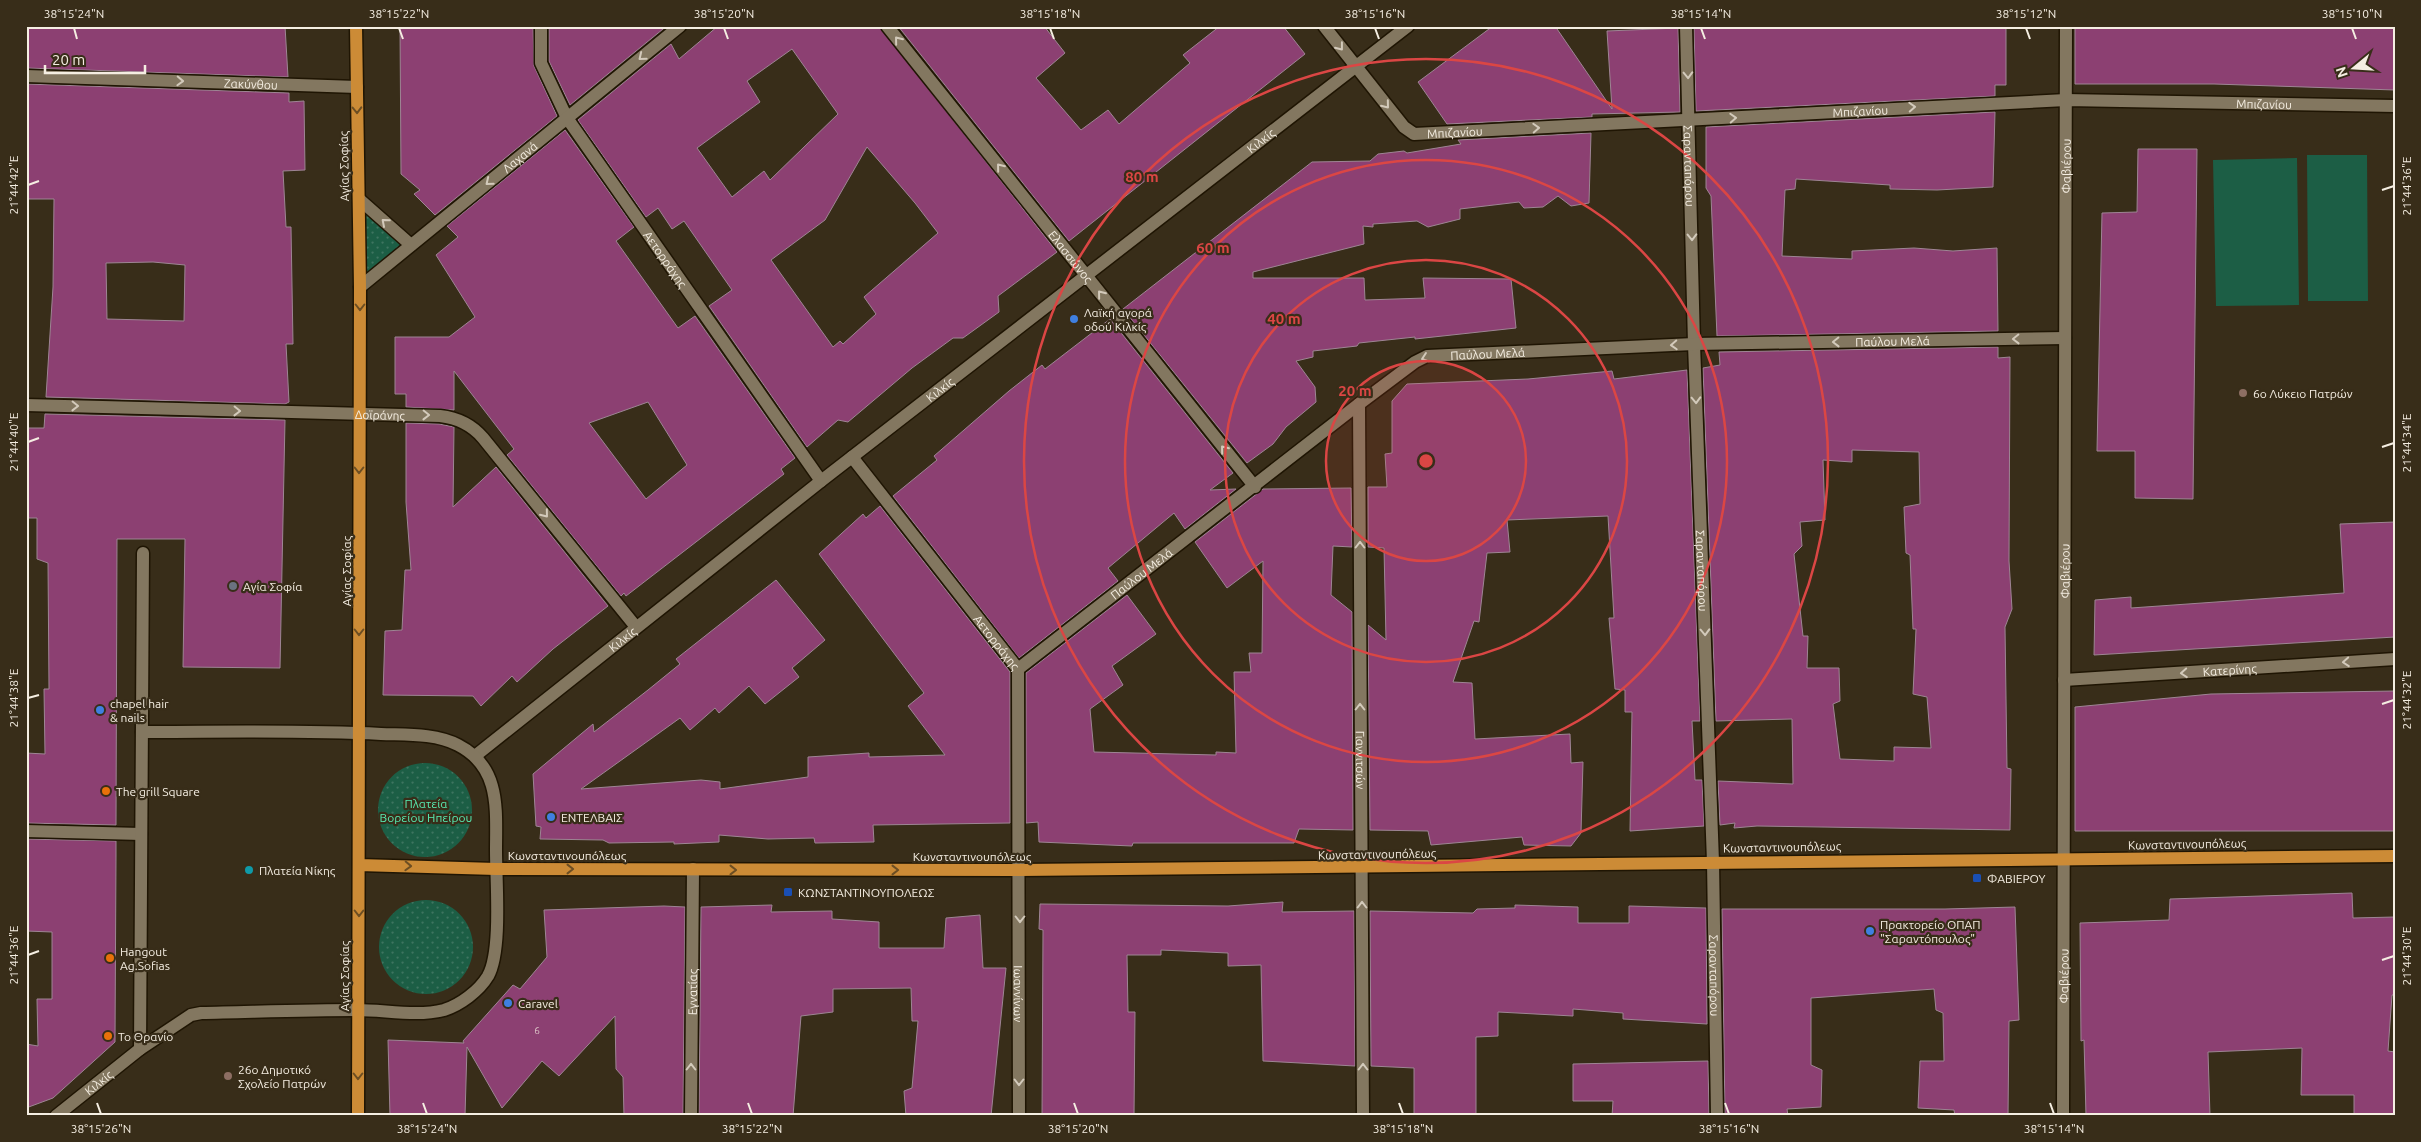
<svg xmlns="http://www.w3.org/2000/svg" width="2421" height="1142" font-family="Ubuntu,sans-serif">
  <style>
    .grass { fill: #1c5e45 }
    .park { fill: url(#park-dots) }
    .building { fill: #8c4072; stroke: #9e8594; fill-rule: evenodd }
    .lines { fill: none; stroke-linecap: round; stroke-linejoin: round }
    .minor-casing { stroke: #1f1503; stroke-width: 15 }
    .major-casing { stroke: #1f1503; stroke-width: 15 }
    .minor { stroke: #837760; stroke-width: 12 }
    .major { stroke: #cc8b36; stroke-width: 12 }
    .oneway { stroke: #d3cabb }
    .oneway2 { stroke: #6c4e23 }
    .ticks { fill: none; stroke: #f5eee2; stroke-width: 2 }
    .ring { fill: none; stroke: #db4644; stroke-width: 2.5 }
    .shop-dot { fill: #3f7fe0; stroke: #382d19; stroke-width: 2 }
    .education-dot { fill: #8d6e63; stroke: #382d19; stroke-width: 2 }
    .worship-dot { fill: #6b7280; stroke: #382d19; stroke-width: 2 }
    .food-dot { fill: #e8710a; stroke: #382d19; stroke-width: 2 }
    .culture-dot { fill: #0f9aa8; stroke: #382d19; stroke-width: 2 }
    .transit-dot { fill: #1a4fb4; stroke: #382d19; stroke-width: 2 }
    .labels { text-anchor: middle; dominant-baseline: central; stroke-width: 4.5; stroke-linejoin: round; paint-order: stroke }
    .number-label { font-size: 10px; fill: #dbc2c6 }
    .street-label { font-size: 12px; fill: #f5eee2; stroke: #382d19 }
    .poi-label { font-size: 12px; fill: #f5eee2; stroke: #382d19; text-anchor: start }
    .park-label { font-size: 12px; fill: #58ecb3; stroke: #382d19 }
    .centre { fill: #db4644; stroke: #382d19; stroke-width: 2.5 }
    .ring-label { font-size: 15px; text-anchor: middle; font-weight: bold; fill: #db4644; stroke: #382d19; stroke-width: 4.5; stroke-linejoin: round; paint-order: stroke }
    .neatline { fill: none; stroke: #f5eee2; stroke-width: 2 }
    .ticks-label { font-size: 12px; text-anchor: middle; fill: #f5eee2 }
  </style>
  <defs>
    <pattern id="park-dots" width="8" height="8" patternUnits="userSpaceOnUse" patternTransform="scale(1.25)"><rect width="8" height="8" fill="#1c5e45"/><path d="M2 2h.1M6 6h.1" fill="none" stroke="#3e7560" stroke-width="1.8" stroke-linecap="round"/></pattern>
  </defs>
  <rect width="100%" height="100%" fill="#382d19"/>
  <path class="grass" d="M2307 155H2367L2368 301H2308Z
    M2297 158 2299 305 2216 306 2213 160Z"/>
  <path class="park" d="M359 199 411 245 360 287Z
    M378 810a47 47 0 1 1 94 0a47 47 0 1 1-94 0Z
    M379 947a47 47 0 1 1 94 0a47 47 0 1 1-94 0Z"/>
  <path class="building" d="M26 26H285L288 77 26 68Z
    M400 26H533L534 66 557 116 435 215 414 194 420 190 401 174Z
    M549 26H662L663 29 570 105 549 61Z
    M718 26H879L1057 252 998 296 999 312 963 338H953L912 368 848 422 838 420 807 447 709 306 732 290 684 221 672 229 658 208 646 217 578 120 671 44 679 59ZM792 49 838 114 770 180 764 171 732 197 697 148 760 102 747 81ZM867 147 915 203 938 233 864 297 876 314 843 344 840 341 833 347 771 260 825 220Z
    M898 26H1044L1065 53 1036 78 1081 130 1108 110 1119 124 1190 63 1183 55 1220 26H1283L1305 54 1069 241Z
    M1493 26H1555L1612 109 1607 31 1678 28 1680 112 1592 114V117L1447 124 1418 82Z
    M1706 26H2006V85H1995V96L1696 111 1694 27Z
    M2075 26H2395V90L2214 84H2075Z
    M26 84 289 93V102L304 101 305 170 283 171 286 227H291L293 344H286L289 402 285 404 46 397 53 287 54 199H26ZM153 262 185 265 184 321 107 319 106 263Z
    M1995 112 1993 187 1937 190 1890 189V185L1796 179 1795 189 1785 190 1782 256 1852 259V251L1914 248 1953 251 1997 248 1998 331 1717 336 1711 196 1706 188V127Z
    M565 130 634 227 616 241 678 328 695 316 795 458 781 469 784 474 626 596 624 593 621 596 507 455 514 449 454 371V410L406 407V394H395V337H449L475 317 436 255 458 237 447 226ZM648 402 687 465 646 499 589 423Z
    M1591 133 1589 203 1571 206 1558 196 1543 207 1524 208 1519 202 1460 209V219L1428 227 1417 221 1373 224V227L1363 226 1364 244 1253 272V278H1364L1365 300 1425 298 1423 278 1511 279 1516 328 1415 339V337L1359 343 1357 346 1313 351V357L1296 361 1315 387 1316 402 1286 427 1273 444 1247 463 1123 309 1312 162 1370 161 1378 154 1404 151 1407 153 1461 144 1458 140Z
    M2138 149H2197L2193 499 2135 498V451H2097L2102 213 2137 212Z
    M1110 319 1233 473 1210 490 1236 489 1185 529 1174 513 1108 568 1118 581 1019 658 893 496 937 460 934 456 1009 391 1042 365 1045 369Z
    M1998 347V358L2010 357 2009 561 2012 609 2005 627 2007 768 2011 769 2010 830 1757 826 1734 828 1735 823 1720 825 1718 781 1793 784 1792 719 1716 721 1703 368 1720 365 1719 352ZM1852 450 1919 452 1920 504 1904 507 1906 553 1910 555 1913 629H1916L1913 694 1927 697 1931 748 1894 747V761L1840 759 1833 704 1840 701 1839 668H1807L1808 636H1803L1794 554 1802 546 1800 522 1825 520 1823 460 1852 462Z
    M1687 370 1700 721H1692L1695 780H1702L1704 826 1630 831 1632 712H1625V690L1615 689 1609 618H1614L1608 516 1507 520 1510 552 1487 553 1479 622 1474 621 1453 682 1472 683 1475 739 1570 734 1571 763 1583 762 1581 833 1571 846 1524 845 1522 837 1431 845 1428 831 1370 830 1368 625 1386 640 1384 548 1368 547V487H1387L1385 454 1392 453V401L1407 384 1528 379 1612 371 1614 379Z
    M45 414 285 420 280 668 183 667 185 539H117L116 825 26 823V753L45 754 44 689H49L48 563 37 559V518H26V428H44Z
    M406 423 439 424 454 427 453 507 496 467 608 606 553 649 517 682 512 676 481 706 473 696 383 695 385 631 402 630 405 570H411L406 502Z
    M1351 488 1352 547 1333 546 1331 595 1352 612 1353 830 1299 829 1294 843H1133L1132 846 1039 842 1038 822 1026 823V673L1127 595 1156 634 1112 666 1123 685 1090 709 1094 752 1216 755V752L1236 753 1234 672H1251L1249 653H1262L1263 561 1227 588 1195 542 1263 489Z
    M880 506 1010 672V823L873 825 874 842 815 843 814 838 768 839 719 835V842L674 844V842L609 843 603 840 540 839 541 827 536 826 533 774 593 724 594 732 648 690 680 664 676 659 776 580 825 640 792 668 799 677 765 704 749 686 719 713 715 708 690 730 680 718 581 789 701 780 720 782V789L808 777V757L869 753V757L945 755 908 706 924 693 819 554 863 514 866 518Z
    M2395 522V637L2094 655 2095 600 2131 597V608L2344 593 2340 524Z
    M2395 691V831H2075V707L2211 694Z
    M26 839 116 841V856L115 1042 53 1098 26 1108V1044L38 1046 37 999H52V932L26 931Z
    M2352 893 2353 918 2395 917V995H2392L2388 1051 2395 1052V1116H2354V1095H2301L2302 1048 2208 1052 2210 1116H2086L2084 1040 2081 1041 2080 923 2169 920 2170 899Z
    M1283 902 1282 912 1354 911 1355 1066 1263 1061 1261 965 1228 966V953L1161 950V955H1127L1128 1012H1135L1134 1116H1042L1043 930 1039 929 1040 904 1228 906Z
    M772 905 771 912 832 911V919L879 922V948H944L946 918 980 915 983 968H1006L991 1116H906L904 1091 912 1088 918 1021H912L911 988 833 989V1012L801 1016 793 1116H699L701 907Z
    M1515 905 1578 907V923H1629V906L1706 908 1707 1024 1623 1019V1013L1573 1009V1016L1498 1012V1036L1476 1037V1116H1414V1068L1371 1066 1370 911 1473 913 1477 909 1515 908Z
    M664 906 685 907 683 1116H624L623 1077 616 1069 615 1016 559 1076 542 1061 502 1108 467 1047 465 1116H390L388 1040 464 1043 463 1041 513 985 520 989 547 957 544 910Z
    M2015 907 2019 1020 2009 1021 2008 1116H1955L1954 1110 1918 1108 1920 1061H1944L1943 1013 1936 1010 1934 989 1811 998V1065L1822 1070 1821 1107 1787 1109 1788 1116H1725L1722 909H1945Z
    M1708 1061 1709 1116H1612L1613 1101H1573V1064Z"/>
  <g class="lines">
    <g class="minor-casing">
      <g id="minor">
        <path id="s1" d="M541 26V63L567 118 821 481"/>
        <path id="s2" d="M887 26 1255 487"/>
        <path id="s3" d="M1324 26 1404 127 1414 134 2066 100 2395 106"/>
        <path id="s4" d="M1686 26 1694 344 1713 862 1717 1116"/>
        <path id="s5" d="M26 76 357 87"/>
        <path d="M359 199 411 245"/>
        <path id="s6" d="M360 287 680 26"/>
        <path id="s7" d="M1359 404 1363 1116"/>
        <path id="s8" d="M26 405 440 416C458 418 472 425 483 438L636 627"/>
        <path id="s9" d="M852 457 1018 669 1019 1116"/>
        <path id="s10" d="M1018 669 1359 404 1415 362 1427 356 1694 344 2065 338"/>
        <path id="s11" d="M2064 680 2395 659"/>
        <path id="s12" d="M475 756 821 481 1408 26"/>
        <path d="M26 831 141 834"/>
        <path d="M140 1049 143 553"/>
        <path id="s13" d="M56 1116 140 1049 191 1015 201 1013C253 1012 305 1010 357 1010 385 1010 417 1017 444 1010 460 1005 479 991 488 976 502 951 496 882 496 851 496 809 501 767 458 745 435 733 405 735 381 734 301 730 221 732 142 732"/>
        <path id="s14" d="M691 1116 693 869"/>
        <path id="s15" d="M2063 1116 2066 26"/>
      </g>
    </g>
    <g class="major-casing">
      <path id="major" d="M356 26 360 287 358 1116
        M359 865 496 869 1020 870 2395 856"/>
    </g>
    <use href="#minor" class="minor"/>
    <use href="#major" class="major"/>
  </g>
  <defs><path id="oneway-chevron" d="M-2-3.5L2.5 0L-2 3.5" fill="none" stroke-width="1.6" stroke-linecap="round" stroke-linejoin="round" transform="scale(1.25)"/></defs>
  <g class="oneway">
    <use href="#oneway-chevron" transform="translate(898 40) rotate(-129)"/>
    <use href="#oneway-chevron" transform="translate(1340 47) rotate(52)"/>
    <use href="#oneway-chevron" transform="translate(642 57) rotate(141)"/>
    <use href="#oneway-chevron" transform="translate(1688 75) rotate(88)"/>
    <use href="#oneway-chevron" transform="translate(180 81) rotate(2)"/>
    <use href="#oneway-chevron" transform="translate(1386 105) rotate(51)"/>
    <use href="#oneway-chevron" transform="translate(1912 107) rotate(-3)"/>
    <use href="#oneway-chevron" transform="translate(1733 118) rotate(-3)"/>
    <use href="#oneway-chevron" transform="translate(1536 128) rotate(-3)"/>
    <use href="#oneway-chevron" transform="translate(1000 167) rotate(-129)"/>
    <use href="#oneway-chevron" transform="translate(489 182) rotate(141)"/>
    <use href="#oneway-chevron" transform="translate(385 222) rotate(-139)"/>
    <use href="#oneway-chevron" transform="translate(1692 237) rotate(89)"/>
    <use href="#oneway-chevron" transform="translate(1101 294) rotate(-129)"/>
    <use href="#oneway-chevron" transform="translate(2016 339) rotate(179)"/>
    <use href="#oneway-chevron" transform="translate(1836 342) rotate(179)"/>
    <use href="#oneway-chevron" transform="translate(1674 345) rotate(177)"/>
    <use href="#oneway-chevron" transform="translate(1425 358) rotate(161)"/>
    <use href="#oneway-chevron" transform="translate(1696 400) rotate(88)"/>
    <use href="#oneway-chevron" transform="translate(75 406) rotate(1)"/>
    <use href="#oneway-chevron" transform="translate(237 411) rotate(1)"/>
    <use href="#oneway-chevron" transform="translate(426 415) rotate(1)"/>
    <use href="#oneway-chevron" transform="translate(1224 449) rotate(-129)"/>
    <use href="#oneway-chevron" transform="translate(545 514) rotate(51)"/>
    <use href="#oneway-chevron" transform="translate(1360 545) rotate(-90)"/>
    <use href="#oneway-chevron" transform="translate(1705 632) rotate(88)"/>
    <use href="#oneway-chevron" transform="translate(2346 662) rotate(176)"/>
    <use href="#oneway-chevron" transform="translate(2184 673) rotate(176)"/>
    <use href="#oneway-chevron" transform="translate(1360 707) rotate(-90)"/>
    <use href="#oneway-chevron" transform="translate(1362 905) rotate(-90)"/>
    <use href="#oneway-chevron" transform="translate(1020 919) rotate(90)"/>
    <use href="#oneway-chevron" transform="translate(691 1067) rotate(-90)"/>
    <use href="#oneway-chevron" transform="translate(1363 1067) rotate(-90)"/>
    <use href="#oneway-chevron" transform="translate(1019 1082) rotate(90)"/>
  </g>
  <g class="oneway2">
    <use href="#oneway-chevron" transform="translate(357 110) rotate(89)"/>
    <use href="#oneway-chevron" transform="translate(360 307) rotate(90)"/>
    <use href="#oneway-chevron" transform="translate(359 470) rotate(90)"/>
    <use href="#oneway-chevron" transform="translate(359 632) rotate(90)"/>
    <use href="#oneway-chevron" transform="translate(408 866) rotate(2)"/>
    <use href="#oneway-chevron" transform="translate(570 869)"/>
    <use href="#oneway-chevron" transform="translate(733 870)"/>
    <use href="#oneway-chevron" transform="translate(895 870)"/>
    <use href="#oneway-chevron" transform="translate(359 913) rotate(90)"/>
    <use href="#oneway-chevron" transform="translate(358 1076) rotate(90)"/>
  </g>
  <path class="ticks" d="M74 28 77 39M399 28 403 39M724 28 728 39M1050 28 1054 39M1375 28 1379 39M1701 28 1705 39M2026 28 2030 39M2352 28 2356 39M28 185 39 181M2382 190 2394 186M28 442 39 438M2382 447 2394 443M28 698 39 695M2382 704 2394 700M28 955 39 951M2382 960 2394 956M97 1103 101 1114M423 1103 427 1114M748 1103 752 1114M1074 1103 1078 1114M1399 1103 1403 1114M1725 1103 1729 1114M2050 1103 2054 1114"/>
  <circle cx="1426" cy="461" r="100" fill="#db4644" fill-opacity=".12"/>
  <g class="ring">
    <circle cx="1426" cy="461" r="100"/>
    <circle cx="1426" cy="461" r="201"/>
    <circle cx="1426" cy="461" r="301"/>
    <circle cx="1426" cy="461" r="402"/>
  </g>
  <g class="shop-dot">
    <circle cx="1074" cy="319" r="5"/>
    <circle cx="100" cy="710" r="5"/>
    <circle cx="551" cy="817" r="5"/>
    <circle cx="1870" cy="931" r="5"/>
    <circle cx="508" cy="1003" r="5"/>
  </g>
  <g class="education-dot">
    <circle cx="2243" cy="393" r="5"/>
    <circle cx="228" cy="1076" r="5"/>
  </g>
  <circle class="worship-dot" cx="233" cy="586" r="5"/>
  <g class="food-dot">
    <circle cx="106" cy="791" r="5"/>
    <circle cx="110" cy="958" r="5"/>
    <circle cx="108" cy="1036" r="5"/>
  </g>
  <circle class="culture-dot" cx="249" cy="870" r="5"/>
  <g class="transit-dot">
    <rect x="1972" y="873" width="10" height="10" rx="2.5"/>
    <rect x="783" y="887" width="10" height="10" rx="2.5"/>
  </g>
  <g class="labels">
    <g class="number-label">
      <text x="537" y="1030">6</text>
    </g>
    <g class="street-label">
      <text stroke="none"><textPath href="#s5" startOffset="225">Ζακύνθου</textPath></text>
      <text stroke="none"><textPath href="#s3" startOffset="992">Μπιζανίου</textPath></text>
      <text stroke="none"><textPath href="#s3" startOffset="588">Μπιζανίου</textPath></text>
      <text stroke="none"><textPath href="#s3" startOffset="182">Μπιζανίου</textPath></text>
      <text stroke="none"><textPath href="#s12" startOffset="998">Κιλκίς</textPath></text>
      <text stroke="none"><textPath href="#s6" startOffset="206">Λαχανά</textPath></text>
      <text transform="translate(344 166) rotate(-91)">Αγίας Σοφίας</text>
      <text stroke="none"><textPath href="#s4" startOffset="140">Σαρανταπόρου</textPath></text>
      <text stroke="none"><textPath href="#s15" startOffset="950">Φαβιέρου</textPath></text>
      <text stroke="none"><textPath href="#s2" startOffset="295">Ελασσώνος</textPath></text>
      <text stroke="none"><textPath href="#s1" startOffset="270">Αετορράχης</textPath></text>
      <text stroke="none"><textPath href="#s10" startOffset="981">Παύλου Μελά</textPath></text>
      <text stroke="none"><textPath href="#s10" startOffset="576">Παύλου Μελά</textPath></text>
      <text stroke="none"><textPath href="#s12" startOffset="592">Κιλκίς</textPath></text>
      <text stroke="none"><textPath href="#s8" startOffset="354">Δοϊράνης</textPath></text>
      <text transform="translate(346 571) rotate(-90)">Αγίας Σοφίας</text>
      <text stroke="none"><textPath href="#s4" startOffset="545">Σαρανταπόρου</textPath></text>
      <text stroke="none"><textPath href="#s15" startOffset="545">Φαβιέρου</textPath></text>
      <text stroke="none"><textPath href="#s10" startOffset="156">Παύλου Μελά</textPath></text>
      <text stroke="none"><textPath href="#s12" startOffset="188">Κιλκίς</textPath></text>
      <text stroke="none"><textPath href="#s9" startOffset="235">Αετορράχης</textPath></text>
      <text stroke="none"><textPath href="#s11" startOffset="166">Κατερίνης</textPath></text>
      <text stroke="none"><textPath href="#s7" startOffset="356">Γιαννιτσών</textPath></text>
      <text transform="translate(2187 844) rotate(-1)">Κωνσταντινουπόλεως</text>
      <text transform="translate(1782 847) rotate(-1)">Κωνσταντινουπόλεως</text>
      <text transform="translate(1377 854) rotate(-1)">Κωνσταντινουπόλεως</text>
      <text x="567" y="855">Κωνσταντινουπόλεως</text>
      <text x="972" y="856">Κωνσταντινουπόλεως</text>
      <text transform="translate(344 976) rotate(-90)">Αγίας Σοφίας</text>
      <text stroke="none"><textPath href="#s4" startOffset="950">Σαρανταπόρου</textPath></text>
      <text stroke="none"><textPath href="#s15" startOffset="140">Φαβιέρου</textPath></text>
      <text stroke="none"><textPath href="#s14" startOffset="124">Εγνατίας</textPath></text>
      <text stroke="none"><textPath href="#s9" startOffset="594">Ιωαννίνων</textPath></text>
      <text stroke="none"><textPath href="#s13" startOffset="54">Κιλκίς</textPath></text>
    </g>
    <g class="poi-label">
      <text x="1084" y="312">Λαϊκή αγορά<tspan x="1084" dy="14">οδού Κιλκίς</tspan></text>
      <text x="2253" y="393">6ο Λύκειο Πατρών</text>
      <text x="243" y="586">Αγία Σοφία</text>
      <text x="110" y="703">chapel hair<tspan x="110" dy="14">&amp; nails</tspan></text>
      <text x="116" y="791">The grill Square</text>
      <text x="561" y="817">ΕΝΤΕΛΒΑΙΣ</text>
      <text x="259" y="870">Πλατεία Νίκης</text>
      <text x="1987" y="878">ΦΑΒΙΕΡΟΥ</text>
      <text x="798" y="892">ΚΩΝΣΤΑΝΤΙΝΟΥΠΟΛΕΩΣ</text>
      <text x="1880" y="924">Πρακτορείο ΟΠΑΠ<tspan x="1880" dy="14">"Σαραντόπουλος"</tspan></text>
      <text x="120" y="951">Hangout<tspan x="120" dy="14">Ag.Sofias</tspan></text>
      <text x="518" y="1003">Caravel</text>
      <text x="118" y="1036">Το Θρανίο</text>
      <text x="238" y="1069">26ο Δημοτικό<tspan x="238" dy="14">Σχολείο Πατρών</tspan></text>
    </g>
    <g class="park-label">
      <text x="426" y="803">Πλατεία<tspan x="426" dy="14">Βορείου Ηπείρου</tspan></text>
    </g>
  </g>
  <circle cx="1426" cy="461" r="8" class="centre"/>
  <g class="ring-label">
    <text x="1142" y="182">80 m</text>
    <text x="1213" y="253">60 m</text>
    <text x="1284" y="324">40 m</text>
    <text x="1355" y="396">20 m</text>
  </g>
  <rect width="2421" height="1142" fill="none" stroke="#382d19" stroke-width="55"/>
  <g transform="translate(2354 68) rotate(252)" stroke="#382d19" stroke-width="4" paint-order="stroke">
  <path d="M0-4L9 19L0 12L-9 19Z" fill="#f5eee2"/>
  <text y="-8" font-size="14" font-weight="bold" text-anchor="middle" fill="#f5eee2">N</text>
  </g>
  <path d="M45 65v8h100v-8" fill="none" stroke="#f5eee2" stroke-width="2.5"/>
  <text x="52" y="65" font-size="15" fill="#f5eee2" stroke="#382d19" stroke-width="4" paint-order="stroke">20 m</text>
  <rect x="28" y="28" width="2366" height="1086" class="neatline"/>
  <g class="ticks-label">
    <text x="74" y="18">38°15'24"N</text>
    <text x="399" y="18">38°15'22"N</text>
    <text x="724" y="18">38°15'20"N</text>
    <text x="1050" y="18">38°15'18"N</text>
    <text x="1375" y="18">38°15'16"N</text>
    <text x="1701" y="18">38°15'14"N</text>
    <text x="2026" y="18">38°15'12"N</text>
    <text x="2352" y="18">38°15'10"N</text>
    <text transform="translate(14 185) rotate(-90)" y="4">21°44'42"E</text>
    <text transform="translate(2407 186) rotate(-90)" y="4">21°44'36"E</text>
    <text transform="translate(14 442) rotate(-90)" y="4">21°44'40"E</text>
    <text transform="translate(2407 443) rotate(-90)" y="4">21°44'34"E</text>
    <text transform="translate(14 698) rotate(-90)" y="4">21°44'38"E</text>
    <text transform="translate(2407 700) rotate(-90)" y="4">21°44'32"E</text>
    <text transform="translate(14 955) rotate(-90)" y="4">21°44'36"E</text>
    <text transform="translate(2407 956) rotate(-90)" y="4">21°44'30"E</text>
    <text x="101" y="1133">38°15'26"N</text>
    <text x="427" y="1133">38°15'24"N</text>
    <text x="752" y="1133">38°15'22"N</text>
    <text x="1078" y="1133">38°15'20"N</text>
    <text x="1403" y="1133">38°15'18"N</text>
    <text x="1729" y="1133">38°15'16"N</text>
    <text x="2054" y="1133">38°15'14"N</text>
  </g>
</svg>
